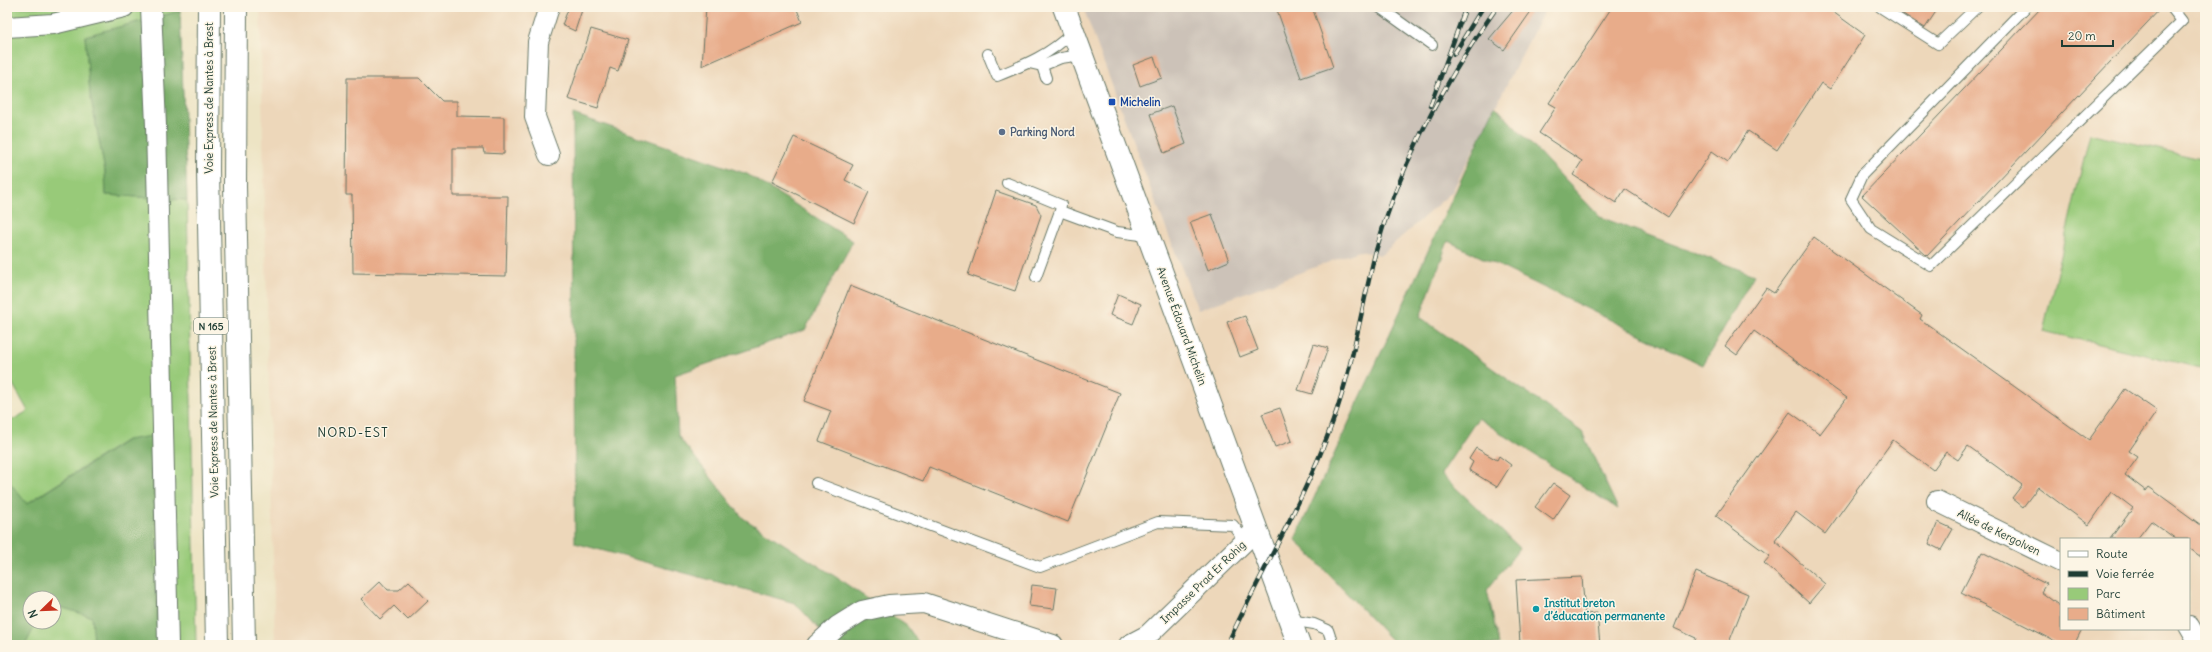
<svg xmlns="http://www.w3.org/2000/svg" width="2212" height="652" font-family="Delius,sans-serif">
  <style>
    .built { fill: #edd7ba; fill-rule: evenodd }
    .industrial { fill: #ccc2b8 }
    .green { fill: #98ca79; stroke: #5c8456 }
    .forest { fill: #7aae69; stroke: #4c764e }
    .building { fill: #e8ac8a }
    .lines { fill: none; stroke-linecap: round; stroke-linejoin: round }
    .lane-casing { stroke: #677766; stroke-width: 12 }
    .street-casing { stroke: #677766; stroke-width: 22 }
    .secondary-casing { stroke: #677766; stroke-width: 24 }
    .highway-casing { stroke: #677766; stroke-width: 24 }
    .lane { stroke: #fff; stroke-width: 10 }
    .street { stroke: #fff; stroke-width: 20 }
    .secondary { stroke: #fff; stroke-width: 22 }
    .highway { stroke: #fff; stroke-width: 22 }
    .rail-casing { stroke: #1f3d34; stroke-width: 4.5 }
    .rail { stroke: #fcf5e5; stroke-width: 3; stroke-dasharray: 9; stroke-linecap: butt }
    .transit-dot { fill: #1a4fb4; stroke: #fcf5e5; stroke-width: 1.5 }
    .service-dot { fill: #5c6f8a; stroke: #fcf5e5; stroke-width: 1.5 }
    .culture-dot { fill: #0f9aa8; stroke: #fcf5e5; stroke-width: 1.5 }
    .labels { text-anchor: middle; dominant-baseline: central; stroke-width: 3; stroke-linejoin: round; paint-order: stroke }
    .shield { fill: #fcf5e5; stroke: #617469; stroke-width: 1 }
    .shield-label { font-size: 10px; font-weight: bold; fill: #1f3d34 }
    .street-label { font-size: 11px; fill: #1f3d34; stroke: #fcf5e5 }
    .transit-label { font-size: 11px; font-weight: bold; fill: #164399; stroke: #fcf5e5; text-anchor: start }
    .service-label { font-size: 11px; font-weight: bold; fill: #4e5e75; stroke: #fcf5e5; text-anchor: start }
    .culture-label { font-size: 11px; font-weight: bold; fill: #0d838f; stroke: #fcf5e5; text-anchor: start }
    .quarter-label { font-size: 13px; letter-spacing: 1px; fill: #1f3d34; stroke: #fcf5e5 }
  </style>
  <rect width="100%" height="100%" fill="#fcf5e5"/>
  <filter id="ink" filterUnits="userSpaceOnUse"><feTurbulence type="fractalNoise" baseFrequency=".025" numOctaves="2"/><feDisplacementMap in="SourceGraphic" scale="8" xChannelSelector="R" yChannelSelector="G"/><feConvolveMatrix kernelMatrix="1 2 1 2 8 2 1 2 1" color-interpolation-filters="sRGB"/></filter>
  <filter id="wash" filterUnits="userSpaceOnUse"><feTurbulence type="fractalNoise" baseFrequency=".012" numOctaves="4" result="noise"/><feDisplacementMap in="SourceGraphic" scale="16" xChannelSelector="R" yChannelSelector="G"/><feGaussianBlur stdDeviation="0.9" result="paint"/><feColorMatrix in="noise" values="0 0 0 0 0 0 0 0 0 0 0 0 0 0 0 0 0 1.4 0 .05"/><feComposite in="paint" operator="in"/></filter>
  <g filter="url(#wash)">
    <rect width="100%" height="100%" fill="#ede4c4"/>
    <path class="built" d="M260 7H2205V645H275ZM2061 539H2189V629H2061Z"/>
    <path class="industrial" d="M1083 7H1546L1452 192 1381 255 1359 251 1198 310 1151 190Z"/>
    <path class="green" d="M7 7H181L180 11 85 36 90 93 105 171 106 195 187 200 196 645H158L126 440 26 504 7 479V423L28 411 7 374V321L9 320 7 314Z
      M2090 133 2205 160V369L2043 331Z
      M54 605 93 617 94 645H25L37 622H54Z"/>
    <path class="forest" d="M180 11 187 200 106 195 105 171 90 93 85 36Z
      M1495 106 1600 217 1754 275 1703 365 1448 241 1420 317 1582 432 1618 509 1478 418 1441 474 1520 548 1487 590 1499 645H1396L1295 539Z
      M573 114 747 174 853 241 805 330 675 375 678 436 743 518 836 577 907 626 920 645H834L795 603 575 543Z
      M152 436 158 645H94L92 617 54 605V598H30V622H37L25 645H7V479L27 504 127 440Z"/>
    <g id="blocks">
      <path class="building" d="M569 7 582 10 575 31 562 25Z
        M706 7H796L802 22 702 66Z
        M1276 7H1312L1333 67 1301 78Z
        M1516 7H1534L1504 50 1489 39Z
        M1612 7H1826L1865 35 1830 89 1821 83 1777 150 1748 131 1728 162 1712 151 1668 217 1625 189 1616 203 1573 175 1582 161 1539 133 1556 107 1549 103Z
        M1892 7H1939L1925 28Z
        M2042 7H2162L1927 256 1862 196Z
        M591 29 628 40 618 71 610 68 598 108 568 99Z
        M1154 57 1162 78 1140 86 1133 65Z
        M347 78H419L442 101H457V116L504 117V154L484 153 483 148H453V196H508L506 276 353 273 352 195H346Z
        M1172 106 1186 144 1164 153 1150 114Z
        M794 137 853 165 845 180 869 192 854 223 772 182Z
        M996 191 1036 205 1041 215 1015 291 968 275Z
        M1212 214 1229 261 1208 270 1190 222Z
        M1814 237 1922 315 1920 319 2089 440 2125 389 2157 411 2129 451 2138 457 2125 475 2146 491 2149 487 2205 528V560L2189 548V539H2176L2151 521 2137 539H2110L2133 508 2112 492 2089 525 2038 487 2023 507 2012 498 2022 485 1968 446 1958 460 1946 452 1933 470 1893 440 1825 534 1796 512 1775 541 1825 584 1809 603 1764 563 1770 556 1716 516 1790 412 1820 434 1847 398 1754 331 1737 355 1725 346 1766 288 1774 293Z
        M850 286 1120 393 1068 522 929 467 923 481 819 441 831 411 804 401Z
        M1118 294 1141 304 1133 324 1110 315Z
        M1245 316 1258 350 1240 357 1227 322Z
        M1314 344 1328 348 1312 394 1298 390Z
        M1280 408 1292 441 1275 447 1262 414Z
        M1476 448 1497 460 1499 456 1511 465 1497 487 1469 470 1473 462 1469 459Z
        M1553 483 1570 495 1553 520 1535 507Z
        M1938 522 1953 529 1941 550 1929 544Z
        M1982 552 2046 584 2041 592 2061 607V629H2082L2074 645H2063L1961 593Z
        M1696 572 1748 594 1728 645H1693L1696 638 1674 628Z
        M1582 577 1585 614 1597 613 1600 645 1520 644 1516 580Z
        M380 581 388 590H399L409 581 428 601 408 620 394 606 380 619 361 599Z
        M1032 585 1057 588 1054 609 1029 606Z"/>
    </g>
  </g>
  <g filter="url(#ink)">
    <use href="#blocks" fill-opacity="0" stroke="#677766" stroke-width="1"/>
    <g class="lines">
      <g class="lane-casing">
        <path id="lane" d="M1379 7 1432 45
          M1880 7 1938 44 1977 7
          M2026 7 1862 175 1851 199 1871 229 1931 266 2182 21 2171 7
          M988 54 997 76C1027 64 1049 55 1073 32
          M1029 63 1042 66 1061 58 1081 55
          M1042 66 1046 78
          M1007 183 1061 205 1060 211 1117 232 1149 236
          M1036 277 1060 211
          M816 483 1040 567 1158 522 1233 525 1245 541
          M1290 620 1314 624 1328 630 1333 645"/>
      </g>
      <g class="street-casing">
        <path id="street" d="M151 7 156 126 168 645
          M549 7 538 42 535 117 549 155
          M7 27 53 24 124 7
          M1937 501 2061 562
          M2189 626 2200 645
          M817 645 838 626 862 611 889 605 924 603 1053 645
          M1129 645 1148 635 1256 530"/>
      </g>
      <g class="secondary-casing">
        <path id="secondary" d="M1064 7 1299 645"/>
      </g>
      <g class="highway-casing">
        <path id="highway" d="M209 7 208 170 217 645
          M236 7 235 186 244 645"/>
      </g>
      <use href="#lane" class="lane"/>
      <use href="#street" class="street"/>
      <use href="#secondary" class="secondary"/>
      <use href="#highway" class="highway"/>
      <g class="rail-casing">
        <path id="rail" d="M1454 54 1483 7
          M1430 106 1466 7
          M1227 645C1261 571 1306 498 1333 421 1353 366 1361 310 1375 254 1399 165 1444 82 1497 7"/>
      </g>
      <use href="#rail" class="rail"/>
    </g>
  </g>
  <rect class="transit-dot" x="1108" y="98" width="8" height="8" rx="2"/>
  <circle class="service-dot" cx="1002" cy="132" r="4"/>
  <circle class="culture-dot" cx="1536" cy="609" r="4"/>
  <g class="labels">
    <rect class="shield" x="194" y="318" width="34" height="16" rx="3"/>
    <g class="shield-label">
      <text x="211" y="326">N 165</text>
    </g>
    <g class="street-label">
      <text transform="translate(209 98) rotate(-90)">Voie Express de Nantes à Brest</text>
      <text transform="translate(1182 326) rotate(70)">Avenue Édouard Michelin</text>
      <text transform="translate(213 422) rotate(-91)">Voie Express de Nantes à Brest</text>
      <text transform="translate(1999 532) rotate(26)">Allée de Kergolven</text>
      <text transform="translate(1203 582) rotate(-44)">Impasse Prad Er Rohig</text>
    </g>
    <g class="transit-label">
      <text x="1120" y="102">Michelin</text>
    </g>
    <g class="service-label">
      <text x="1010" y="132">Parking Nord</text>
    </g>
    <g class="culture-label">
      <text x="1544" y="603">Institut breton<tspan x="1544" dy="13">d’éducation permanente</tspan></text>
    </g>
    <g class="quarter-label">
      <text x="353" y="432">NORD-EST</text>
    </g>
  </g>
  <rect width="2212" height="652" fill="none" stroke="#fcf5e5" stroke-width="24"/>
  <rect x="2060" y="538" width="130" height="92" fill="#fcf5e5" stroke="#a4ab9e"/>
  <rect x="2068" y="551" width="20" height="6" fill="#ffffff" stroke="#a4ab9e"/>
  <text x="2096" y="558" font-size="12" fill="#1f3d34">Route</text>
  <rect x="2068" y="571" width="20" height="6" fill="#1f3d34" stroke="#a4ab9e"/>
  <text x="2096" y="578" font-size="12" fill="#1f3d34">Voie ferrée</text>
  <rect x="2068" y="588" width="20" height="12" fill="#98ca79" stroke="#a4ab9e"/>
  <text x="2096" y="598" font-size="12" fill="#1f3d34">Parc</text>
  <rect x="2068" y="608" width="20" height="12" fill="#e8ac8a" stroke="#a4ab9e"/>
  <text x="2096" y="618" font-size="12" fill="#1f3d34">Bâtiment</text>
  <g transform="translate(42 610) rotate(247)"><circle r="19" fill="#fcf5e5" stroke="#a4ab9e"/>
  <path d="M0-3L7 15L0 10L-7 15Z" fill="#c8321e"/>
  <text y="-6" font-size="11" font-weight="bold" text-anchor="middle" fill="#1f3d34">N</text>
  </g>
  <path d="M2062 40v6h51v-6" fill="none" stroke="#1f3d34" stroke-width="2"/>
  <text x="2068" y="40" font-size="12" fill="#1f3d34" stroke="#fcf5e5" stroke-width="3" paint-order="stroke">20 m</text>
</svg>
